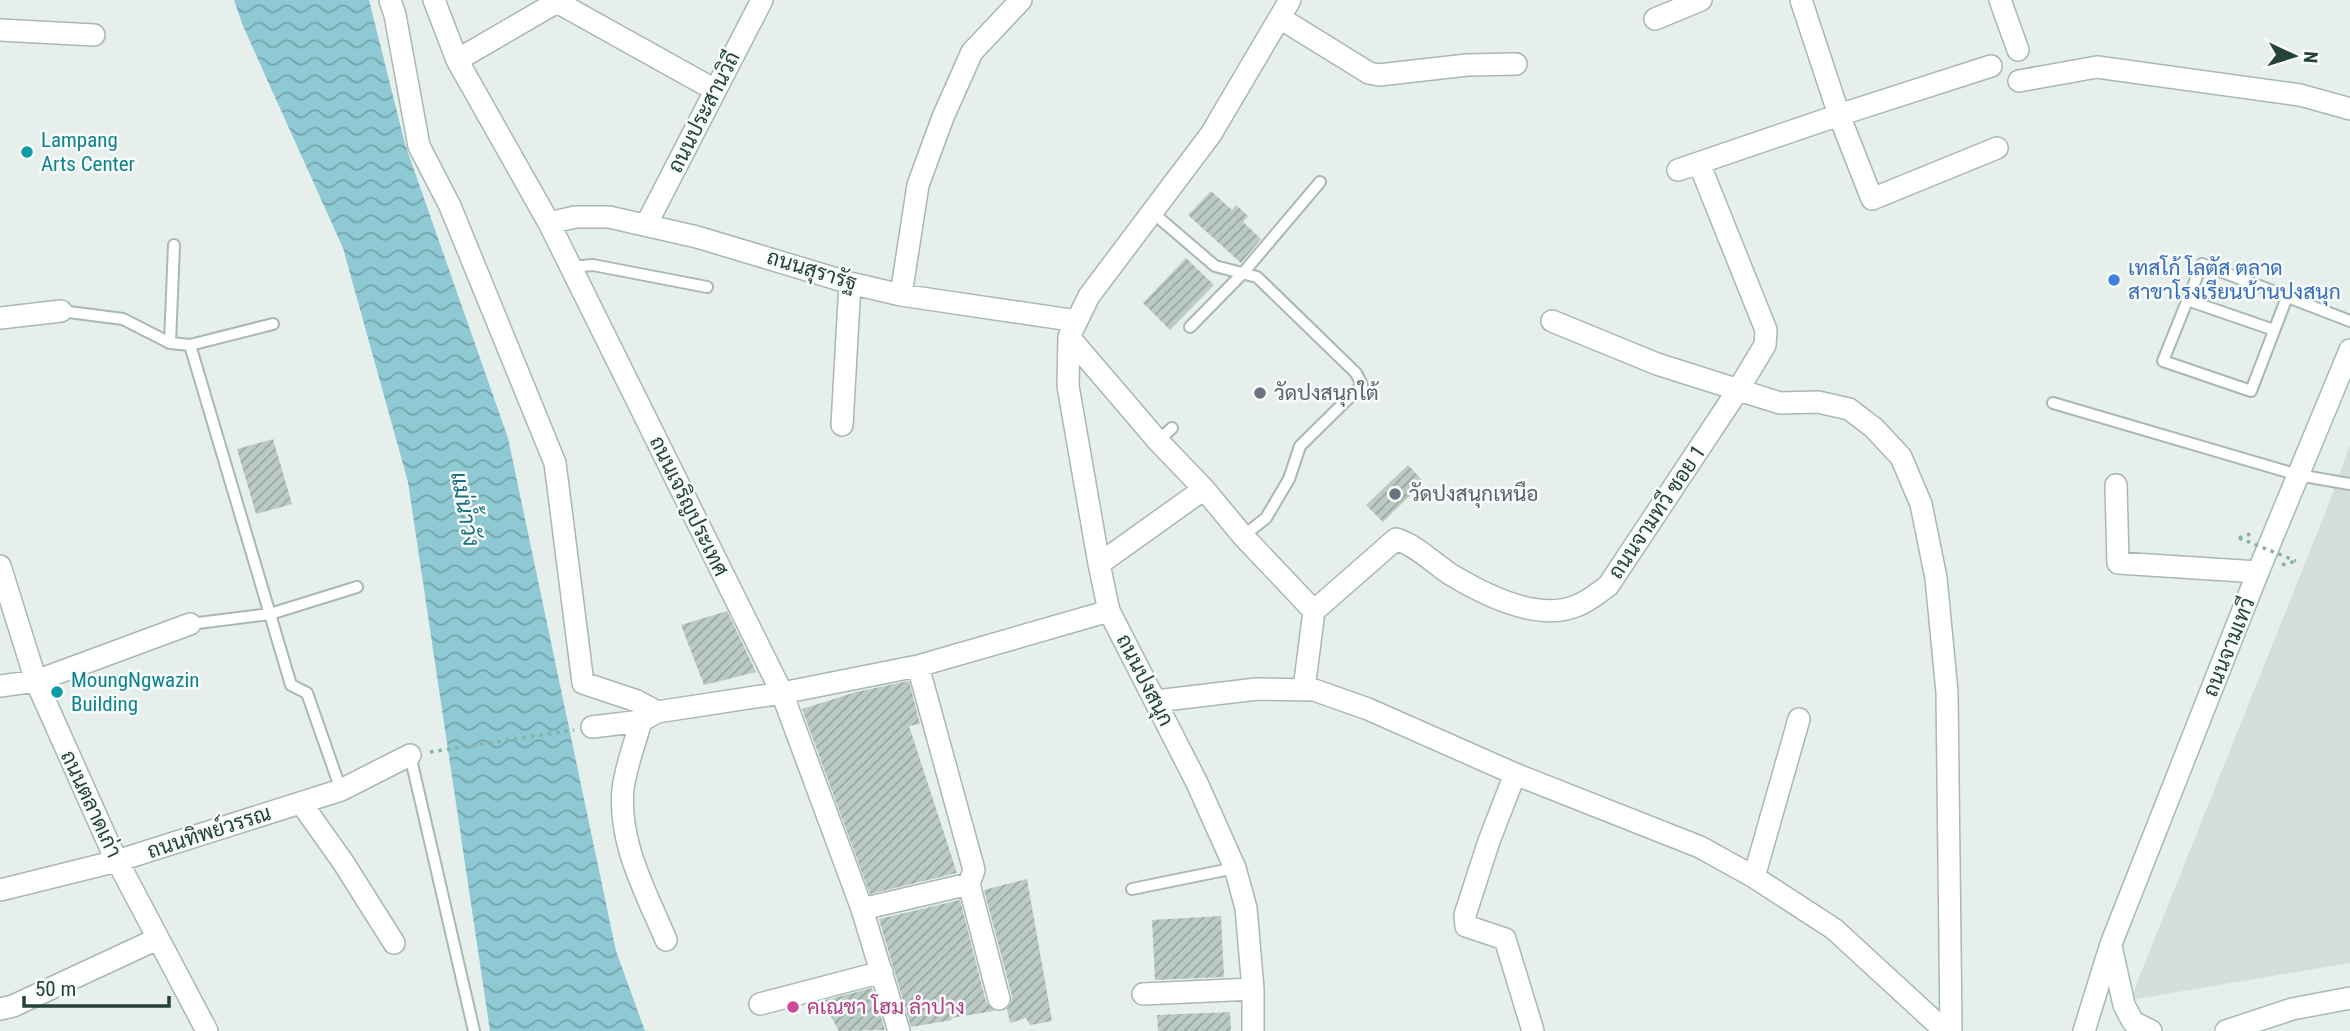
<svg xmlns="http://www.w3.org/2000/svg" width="2350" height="1031" font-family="'Roboto Condensed',Sarabun,sans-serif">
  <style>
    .built { fill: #d4dfda }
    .water { fill: url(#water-waves) }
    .building { fill: url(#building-hatch) }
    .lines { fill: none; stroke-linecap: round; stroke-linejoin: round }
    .lane-casing { stroke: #a8b8b2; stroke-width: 14 }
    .street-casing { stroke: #a8b8b2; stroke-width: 24 }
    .secondary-casing { stroke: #a4bbb3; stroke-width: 24 }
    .path { stroke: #86b3a5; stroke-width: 3.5; stroke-dasharray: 3.5 5; stroke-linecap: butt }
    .lane { stroke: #fff; stroke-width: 10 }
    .street { stroke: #fff; stroke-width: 21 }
    .secondary { stroke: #fff; stroke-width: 21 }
    .path-bridge { stroke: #86b3a5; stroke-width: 3.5; stroke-dasharray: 3.5 5; stroke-linecap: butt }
    .culture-dot { fill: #0f9aa8; stroke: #f7fbf9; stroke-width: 2.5 }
    .shop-dot { fill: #3f7fe0; stroke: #f7fbf9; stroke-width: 2.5 }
    .worship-dot { fill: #6b7280; stroke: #f7fbf9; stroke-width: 2.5 }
    .hotel-dot { fill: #d1479c; stroke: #f7fbf9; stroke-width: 2.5 }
    .labels { text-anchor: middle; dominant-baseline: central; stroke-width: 5; stroke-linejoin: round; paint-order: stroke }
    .street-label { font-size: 21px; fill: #24423a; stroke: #f7fbf9 }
    .culture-label { font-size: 21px; fill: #0d838f; stroke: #f7fbf9; text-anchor: start }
    .shop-label { font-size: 21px; fill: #366cbe; stroke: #f7fbf9; text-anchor: start }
    .worship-label { font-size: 21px; fill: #5b616d; stroke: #f7fbf9; text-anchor: start }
    .hotel-label { font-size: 21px; fill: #b23c85; stroke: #f7fbf9; text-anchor: start }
    .water-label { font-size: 23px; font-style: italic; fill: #1c6f80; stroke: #f7fbf9 }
  </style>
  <defs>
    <pattern id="water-waves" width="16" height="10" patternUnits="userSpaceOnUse" patternTransform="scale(1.75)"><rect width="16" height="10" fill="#8ec9d4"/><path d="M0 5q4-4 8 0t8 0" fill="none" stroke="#74a5ad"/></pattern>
    <pattern id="building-hatch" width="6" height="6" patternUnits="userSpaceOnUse" patternTransform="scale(1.75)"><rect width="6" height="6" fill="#bbcac4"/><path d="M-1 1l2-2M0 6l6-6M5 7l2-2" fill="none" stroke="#98a6a0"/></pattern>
  </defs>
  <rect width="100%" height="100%" fill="#e6efeb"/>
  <path class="built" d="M2350 445V963L2130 1000 2329 503Z"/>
  <path class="water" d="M234 0H369L405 144 508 438 616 951 645 1031H490L408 482 343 248 243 26Z"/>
  <path class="building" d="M1211 191 1232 210 1236 205 1248 216 1243 222 1261 239 1241 263 1188 215Z
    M1186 258 1214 285 1170 330 1143 303Z
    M273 439 292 504 256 514 237 449Z
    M1408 465 1424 482 1383 522 1366 505Z
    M727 611 756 672 704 685 681 625Z
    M909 681 920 724 909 726 957 873 870 894 802 709 856 692Z
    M1027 879 1052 1021 1030 1025 1026 1018 1010 1023 1007 1009 1011 1003 1012 996 984 890Z
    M960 900 986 1002 994 1011 951 1018 952 1020 911 1027 879 919Z
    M1221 916 1224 977 1155 980 1152 920Z
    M872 988 885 1030 839 1031 822 1001Z
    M1230 1012 1231 1031H1158L1157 1015Z"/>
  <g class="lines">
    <g class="lane-casing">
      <path id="lane" d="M1152 212 1215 266 1257 277 1356 373 1362 385 1300 446 1289 479 1266 518 1243 536
        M571 267 593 265 707 287
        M2287 297 2251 391 2163 361 2202 264 2350 321
        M2187 300 2274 330
        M61 311 123 319 170 343 190 345 273 324
        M1190 327 1243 273 1320 182
        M170 343 174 245
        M190 345 291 685 307 693 341 790
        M2053 403 2298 475 2350 484
        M1158 441 1172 428
        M190 624 270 614 357 587
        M410 755 474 1031
        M1132 889 1235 868"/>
    </g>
    <g class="street-casing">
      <path id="street" d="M390 0 395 15 419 146 450 206 555 463 583 683 637 701 657 712
        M434 0 457 60 549 223 782 693 862 909 899 1031
        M1801 0 1839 115 1872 199 1997 148
        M2000 0 2018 50
        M1280 18 1369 73 1379 75 1467 65 1516 64
        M1655 19 1701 0
        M0 30 94 35
        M457 60 557 2 715 90
        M2019 81 2097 67 2300 95 2350 109
        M1678 170 1839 115 1991 66
        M549 223 575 217H609L697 237 850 283 901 295 1077 321
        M646 225 762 0
        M901 295 918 185 943 117 972 52 1021 0
        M0 318 61 311
        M1552 321 1657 364 1780 403 1818 402 1849 409 1874 428 1901 457 1921 504 1936 578 1947 692 1951 1031
        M1069 337 1158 441 1204 489 1243 536 1314 611
        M842 425 850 283
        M2116 485 2118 563 2258 572
        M1099 564 1204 489
        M0 566 36 681 111 849 207 1031
        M1314 611 1396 539C1417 546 1432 562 1450 574 1483 594 1537 622 1576 606 1588 602 1598 593 1608 586L1738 390 1765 345 1766 330 1699 163
        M918 666 974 870 969 884 999 999
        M0 686 36 681 190 624
        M1304 689 1314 611
        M1156 701 1257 689 1314 690 1368 709 1515 774 1700 847 1754 877 1834 929 1945 1031
        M641 721C635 743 626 766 623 789 618 843 646 892 666 940
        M592 727 641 721 657 712 782 693 918 666 1109 611
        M1515 774 1489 841 1465 915 1466 926 1505 939 1533 1031
        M301 803 343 862 394 943
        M1754 877 1799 719
        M0 890 117 861 341 790 410 755
        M862 909 969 884
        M1143 994 1253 989
        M760 1004 882 972
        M0 1009 13 1006 157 939
        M1253 1031V989L1246 908 1235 868 1197 783 1109 611 1099 564 1068 386 1069 337 1089 296 1211 134 1290 0"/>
    </g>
    <g class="secondary-casing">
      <path id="secondary" d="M2111 946 2124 1005 2133 1022 2151 1031
        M2084 1031 2111 944 2258 572 2350 350
        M2226 1031 2292 1009 2350 998"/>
    </g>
    <path class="path" d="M2239 538 2253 533
      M2282 565 2296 561
      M430 752 574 730"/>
    <use href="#lane" class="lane"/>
    <use href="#street" class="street"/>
    <use href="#secondary" class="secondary"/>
    <path class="path-bridge" d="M2239 538 2296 561"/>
  </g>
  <g class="culture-dot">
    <circle cx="27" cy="152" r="7"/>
    <circle cx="57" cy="692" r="7"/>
  </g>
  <circle class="shop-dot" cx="2114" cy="280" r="7"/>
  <g class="worship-dot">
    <circle cx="1260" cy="393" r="7"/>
    <circle cx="1395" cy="494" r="7"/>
  </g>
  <circle class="hotel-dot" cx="793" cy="1007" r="7"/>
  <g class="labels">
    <g class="street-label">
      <text transform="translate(704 112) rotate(-63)">ถนนประสานวิถี</text>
      <text transform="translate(812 270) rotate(17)">ถนนสุรารัฐ</text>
      <text transform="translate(689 506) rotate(64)">ถนนเจริญประเทศ</text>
      <text transform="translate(1657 512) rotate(-56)">ถนนจามทวี ซอย 1</text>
      <text transform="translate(2229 647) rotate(-68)">ถนนจามเทวี</text>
      <text transform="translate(1145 680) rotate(63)">ถนนปงสนุก</text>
      <text transform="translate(91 804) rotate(65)">ถนนตลาดเก่า</text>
      <text transform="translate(209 832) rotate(-18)">ถนนทิพย์วรรณ</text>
    </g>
    <g class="culture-label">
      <text x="41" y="140">Lampang<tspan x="41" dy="24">Arts Center</tspan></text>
      <text x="71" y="680">MoungNgwazin<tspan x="71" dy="24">Building</tspan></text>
    </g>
    <g class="shop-label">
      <text x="2128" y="268">เทสโก้ โลตัส ตลาด<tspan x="2128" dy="24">สาขาโรงเรียนบ้านปงสนุก</tspan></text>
    </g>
    <g class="worship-label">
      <text x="1274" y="393">วัดปงสนุกใต้</text>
      <text x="1409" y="494">วัดปงสนุกเหนือ</text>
    </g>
    <g class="hotel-label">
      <text x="807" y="1007">คเณชา โฮม ลำปาง</text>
    </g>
    <g class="water-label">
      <text transform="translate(465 509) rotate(80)">แม่น้ำวัง</text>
    </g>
  </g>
  <g transform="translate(2294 56) rotate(94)" stroke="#f7fbf9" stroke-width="5" paint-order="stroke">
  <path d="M0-5L12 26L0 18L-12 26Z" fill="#24423a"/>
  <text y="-10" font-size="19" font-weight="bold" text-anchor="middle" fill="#24423a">N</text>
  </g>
  <path d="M24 996v10h145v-10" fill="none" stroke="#24423a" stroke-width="3.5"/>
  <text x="35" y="996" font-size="21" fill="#24423a" stroke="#f7fbf9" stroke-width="5" paint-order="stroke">50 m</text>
</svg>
